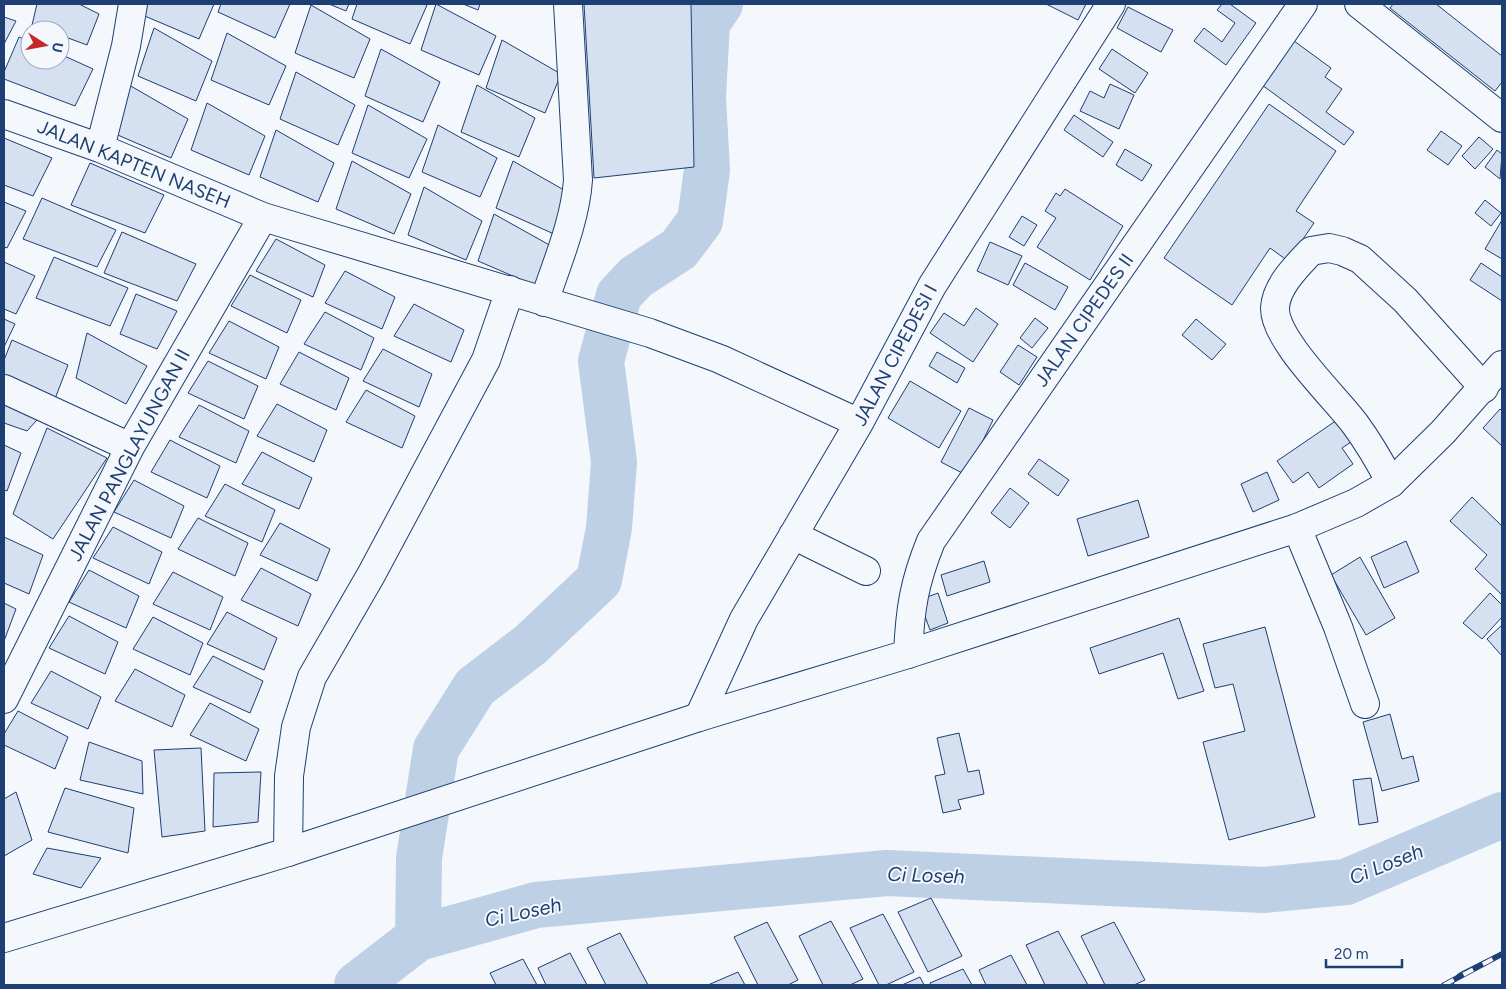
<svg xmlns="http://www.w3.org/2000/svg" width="1506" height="989" font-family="Figtree,sans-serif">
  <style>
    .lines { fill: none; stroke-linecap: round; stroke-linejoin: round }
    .river { stroke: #bed0e5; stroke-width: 46 }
    .building { fill: #d5e0f0; stroke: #1d3f73 }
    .minor-casing { stroke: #1d3f73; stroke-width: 30 }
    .highway-casing { stroke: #1d3f73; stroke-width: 30 }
    .minor { stroke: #f4f7fb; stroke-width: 28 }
    .highway { stroke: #f4f7fb; stroke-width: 28 }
    .rail-casing { stroke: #1d3f73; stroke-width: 5.5 }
    .rail { stroke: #f4f7fb; stroke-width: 4; stroke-dasharray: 11; stroke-linecap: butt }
    .labels { text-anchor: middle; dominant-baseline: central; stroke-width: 4; stroke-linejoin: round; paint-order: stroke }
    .street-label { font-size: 19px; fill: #1d3f73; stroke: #f4f7fb }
    .water-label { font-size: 20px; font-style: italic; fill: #1d3f73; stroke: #f4f7fb }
  </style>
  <rect width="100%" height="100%" fill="#f4f7fb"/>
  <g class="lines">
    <path class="river" d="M418 938 419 858 436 749 475 687 530 645 599 580 609 528 614 462 601 361 619 295 636 277 679 249 700 221 707 170 703 97 707 23 720 4
      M357 985 418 938 536 905 887 873 1263 890 1346 882 1502 815"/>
  </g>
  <path class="building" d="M37 4H79L99 14 87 45 60 35V30H46L32 25Z
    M144 4H214L199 39 140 14Z
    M221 4H290L275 38 218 12Z
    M329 4H349L346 11Z
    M357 4H424L427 5 410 44 352 19Z
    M436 4 496 36 479 75 421 50Z
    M463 4H480L478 10Z
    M584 4H691L694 167 594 178Z
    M1046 4H1086L1078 20Z
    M1222 4H1230L1256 23 1226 65 1194 41 1204 28 1222 42 1235 23 1217 10Z
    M1393 4H1436L1502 56V82L1495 91 1390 8Z
    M311 5 370 39 354 78 295 53Z
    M1128 7 1173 30 1161 52 1117 28Z
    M4 17 16 21 4 44Z
    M154 28 212 61 196 101 138 76Z
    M227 33 286 66 269 105 211 80Z
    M19 37 30 42V60H60V54L93 69 75 106 4 79V72Z
    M502 40 561 74 545 113 486 88Z
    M1294 41 1331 68 1325 77 1342 89 1326 112 1354 132 1344 145 1262 85Z
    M381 49 440 82 423 122 365 96Z
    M1112 49 1148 73 1135 93 1099 69Z
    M296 72 355 105 338 145 280 119Z
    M1110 84 1134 95 1119 129 1080 111 1090 91 1104 98Z
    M129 85 188 119 171 158 113 133Z
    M477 85 535 118 519 157 461 132Z
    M207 103 265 136 249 175 191 150Z
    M1269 104 1336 151 1296 211 1314 223 1288 261 1270 248 1232 305 1164 258Z
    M368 105 427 139 409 178 352 153Z
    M1074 115 1113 142 1103 157 1064 130Z
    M438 125 497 158 480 197 422 172Z
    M276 130 334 163 318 202 260 177Z
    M1441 131 1462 146 1448 165 1427 150Z
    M1479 137 1493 149 1475 169 1462 156Z
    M4 138 52 158 33 196 4 185Z
    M1125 149 1152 165 1142 181 1116 165Z
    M1497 150 1502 154 1500 179 1485 167Z
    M352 161 411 194 394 234 336 209Z
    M513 161 571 194 554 234 496 208Z
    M90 163 164 195 145 233 71 205Z
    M424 187 482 221 466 260 408 235Z
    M1065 189 1123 226 1090 280 1037 247 1056 218 1045 211 1056 193 1060 196Z
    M42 198 116 230 97 267 23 239Z
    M1485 200 1501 213 1491 226 1475 213Z
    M4 202 26 211 7 248 4 247Z
    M494 214 553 247 536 286 478 261Z
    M1022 216 1037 225 1024 246 1009 237Z
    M1502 220V259L1485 249Z
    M122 232 196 264 177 301 104 273Z
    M276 239 325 265 313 297 256 271Z
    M990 242 1022 256 1008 285 977 271Z
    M54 257 128 288 110 326 36 298Z
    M4 262 35 276 16 314 4 309Z
    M1025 263 1068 287 1055 310 1013 285Z
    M1481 263 1502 277V301L1470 280Z
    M345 271 395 297 382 329 325 303Z
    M250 275 301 300 287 333 231 306Z
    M136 294 177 311 157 349 120 334Z
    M414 304 464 330 451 362 394 336Z
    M976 308 998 324 973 362 930 333 944 313 964 326Z
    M325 312 374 338 361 370 304 344Z
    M1035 318 1048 328 1032 348 1020 338Z
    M4 319 15 324 4 347Z
    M1196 319 1226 344 1212 360 1182 335Z
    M229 321 279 347 266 379 209 353Z
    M87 333 147 366 126 404 76 378Z
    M12 340 68 365 53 404 4 384V360Z
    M1018 345 1037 357 1019 385 1000 372Z
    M383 349 432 374 419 407 363 381Z
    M299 352 349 378 336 410 280 384Z
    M937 352 965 368 957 383 929 366Z
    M208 361 258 386 244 419 188 393Z
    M910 381 961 411 939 448 888 418Z
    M366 390 415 416 402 448 346 422Z
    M4 395 45 411 27 431 4 423Z
    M277 404 327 430 314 462 257 436Z
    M199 405 249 431 236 463 179 437Z
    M969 408 993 420 966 475 941 462Z
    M1500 409 1502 411V446L1483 428Z
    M1340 418 1354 440 1342 448 1353 464 1319 488 1308 472 1293 483 1277 461Z
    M47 428 107 458 53 539 13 514Z
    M170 440 220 466 207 498 151 472Z
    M4 445 21 453 7 491 4 490Z
    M262 452 312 478 299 509 242 484Z
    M1039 459 1069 480 1058 496 1028 474Z
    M1267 472 1279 500 1253 512 1241 484Z
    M134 480 184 506 171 538 114 512Z
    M225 484 275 510 262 542 205 516Z
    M1010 488 1029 503 1010 528 991 513Z
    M1472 497 1502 526V595L1475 569 1487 555 1450 521Z
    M1138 500 1149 537 1088 556 1077 519Z
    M198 518 248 543 235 576 178 549Z
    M280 523 330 549 317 581 260 555Z
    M113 527 162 552 149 584 93 558Z
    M4 537 43 555 29 594 4 583Z
    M1406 541 1419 572 1384 588 1371 557Z
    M1360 557 1395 618 1366 635 1331 575Z
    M984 561 990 582 947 596 941 575Z
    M261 568 311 594 298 626 241 600Z
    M89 570 139 596 126 628 69 602Z
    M173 572 223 597 210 630 153 604Z
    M938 593 948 623 930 630 919 600Z
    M1490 593 1502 605V617L1482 639 1463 623Z
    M4 603 16 609 4 641Z
    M227 612 277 638 264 670 207 644Z
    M69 616 118 642 105 674 49 648Z
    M153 617 203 643 190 675 133 649Z
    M1179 618 1204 691 1178 699 1163 653 1099 674 1090 648Z
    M1502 625V656L1487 639Z
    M1265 627 1315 817 1229 840 1203 742 1245 731 1233 684 1215 688 1203 644Z
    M213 656 263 681 250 713 193 687Z
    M135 669 185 695 172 727 115 701Z
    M51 671 101 697 88 729 31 703Z
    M210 703 259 729 246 761 190 735Z
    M18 711 68 737 55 769 4 745V734Z
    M1390 714 1402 759 1413 756 1419 781 1382 791 1363 722Z
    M959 733 968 772 979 770 984 794 958 800 961 809 943 813 935 776 945 774 937 738Z
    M89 742 142 761 143 794 80 780Z
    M201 748 205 831 162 837 154 750Z
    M261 772 258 822 213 827 214 773Z
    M1371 778 1378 822 1359 825 1353 780Z
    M65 788 134 808 128 853 48 832Z
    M16 792 32 840 4 856V799Z
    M47 848 101 858 81 888 33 874Z
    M931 898 962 956 928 972 898 912Z
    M883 914 914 972 886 985H879L850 928Z
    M831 921 863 979 850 985H823L799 936Z
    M767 922 798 980 788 985H758L734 937Z
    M1114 922 1145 980 1134 985H1105L1081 936Z
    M1058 931 1088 985H1045L1026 945Z
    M620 933 648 985H606L587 948Z
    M570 953 587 985H546L538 968Z
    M1011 955 1027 985H986L979 970Z
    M523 959 537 985H496L490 973Z
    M963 969 972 985H931L930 983Z
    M738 972 745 985H708Z
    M920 977 924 985H902Z"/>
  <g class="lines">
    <g class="minor-casing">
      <path id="minor" d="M1359 4 1502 118
        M4 114 100 148 263 217 650 333 720 359 859 423
        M100 148 126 46 133 4
        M544 302C557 262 575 222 578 180L568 4
        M4 389 130 447
        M1391 483C1380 462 1369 443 1355 424 1336 398 1274 340 1275 308 1276 286 1297 266 1311 251L1329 248 1342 251 1360 259 1405 300 1484 388
        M1297 528 1338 627 1365 704
        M793 535 866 571
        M908 654C910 609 914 583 931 541L1303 4
        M4 699 130 447 263 217
        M699 717 744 619 859 423 932 286 1111 4
        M288 852 289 776 296 727 312 677 371 575 486 360 510 290
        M1468 985 1502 968"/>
    </g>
    <g class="highway-casing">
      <path id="highway" d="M4 938 288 852 699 717 908 654 1297 528 1356 503 1391 483 1443 432 1502 365"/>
    </g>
    <use href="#minor" class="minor"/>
    <use href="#highway" class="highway"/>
    <g class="rail-casing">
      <path id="rail" d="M1444 985 1502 954"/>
    </g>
    <use href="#rail" class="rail"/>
  </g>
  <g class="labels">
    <g class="street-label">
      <text transform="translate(134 164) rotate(22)">JALAN KAPTEN NASEH</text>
      <text transform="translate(1084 320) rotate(-55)">JALAN CIPEDES II</text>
      <text transform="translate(895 355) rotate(-62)">JALAN CIPEDESI I</text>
      <text transform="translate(129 455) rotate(-62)">JALAN PANGLAYUNGAN II</text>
    </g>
    <g class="water-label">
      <text transform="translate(1386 864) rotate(-22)">Ci Loseh</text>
      <text transform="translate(926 875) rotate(2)">Ci Loseh</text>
      <text transform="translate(523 912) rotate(-12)">Ci Loseh</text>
    </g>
  </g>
  <rect width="1506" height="989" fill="none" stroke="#1d3f73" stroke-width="10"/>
  <g transform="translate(45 45) rotate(101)"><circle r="24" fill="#f4f7fb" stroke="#9eadc5"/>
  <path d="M0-4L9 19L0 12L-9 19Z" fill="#c62828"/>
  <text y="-8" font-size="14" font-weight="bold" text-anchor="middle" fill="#1d3f73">U</text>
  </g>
  <path d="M1326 959v8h76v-8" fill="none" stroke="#1d3f73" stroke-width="2.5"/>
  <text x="1334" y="959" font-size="15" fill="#1d3f73" stroke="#f4f7fb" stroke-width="4" paint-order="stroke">20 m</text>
</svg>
